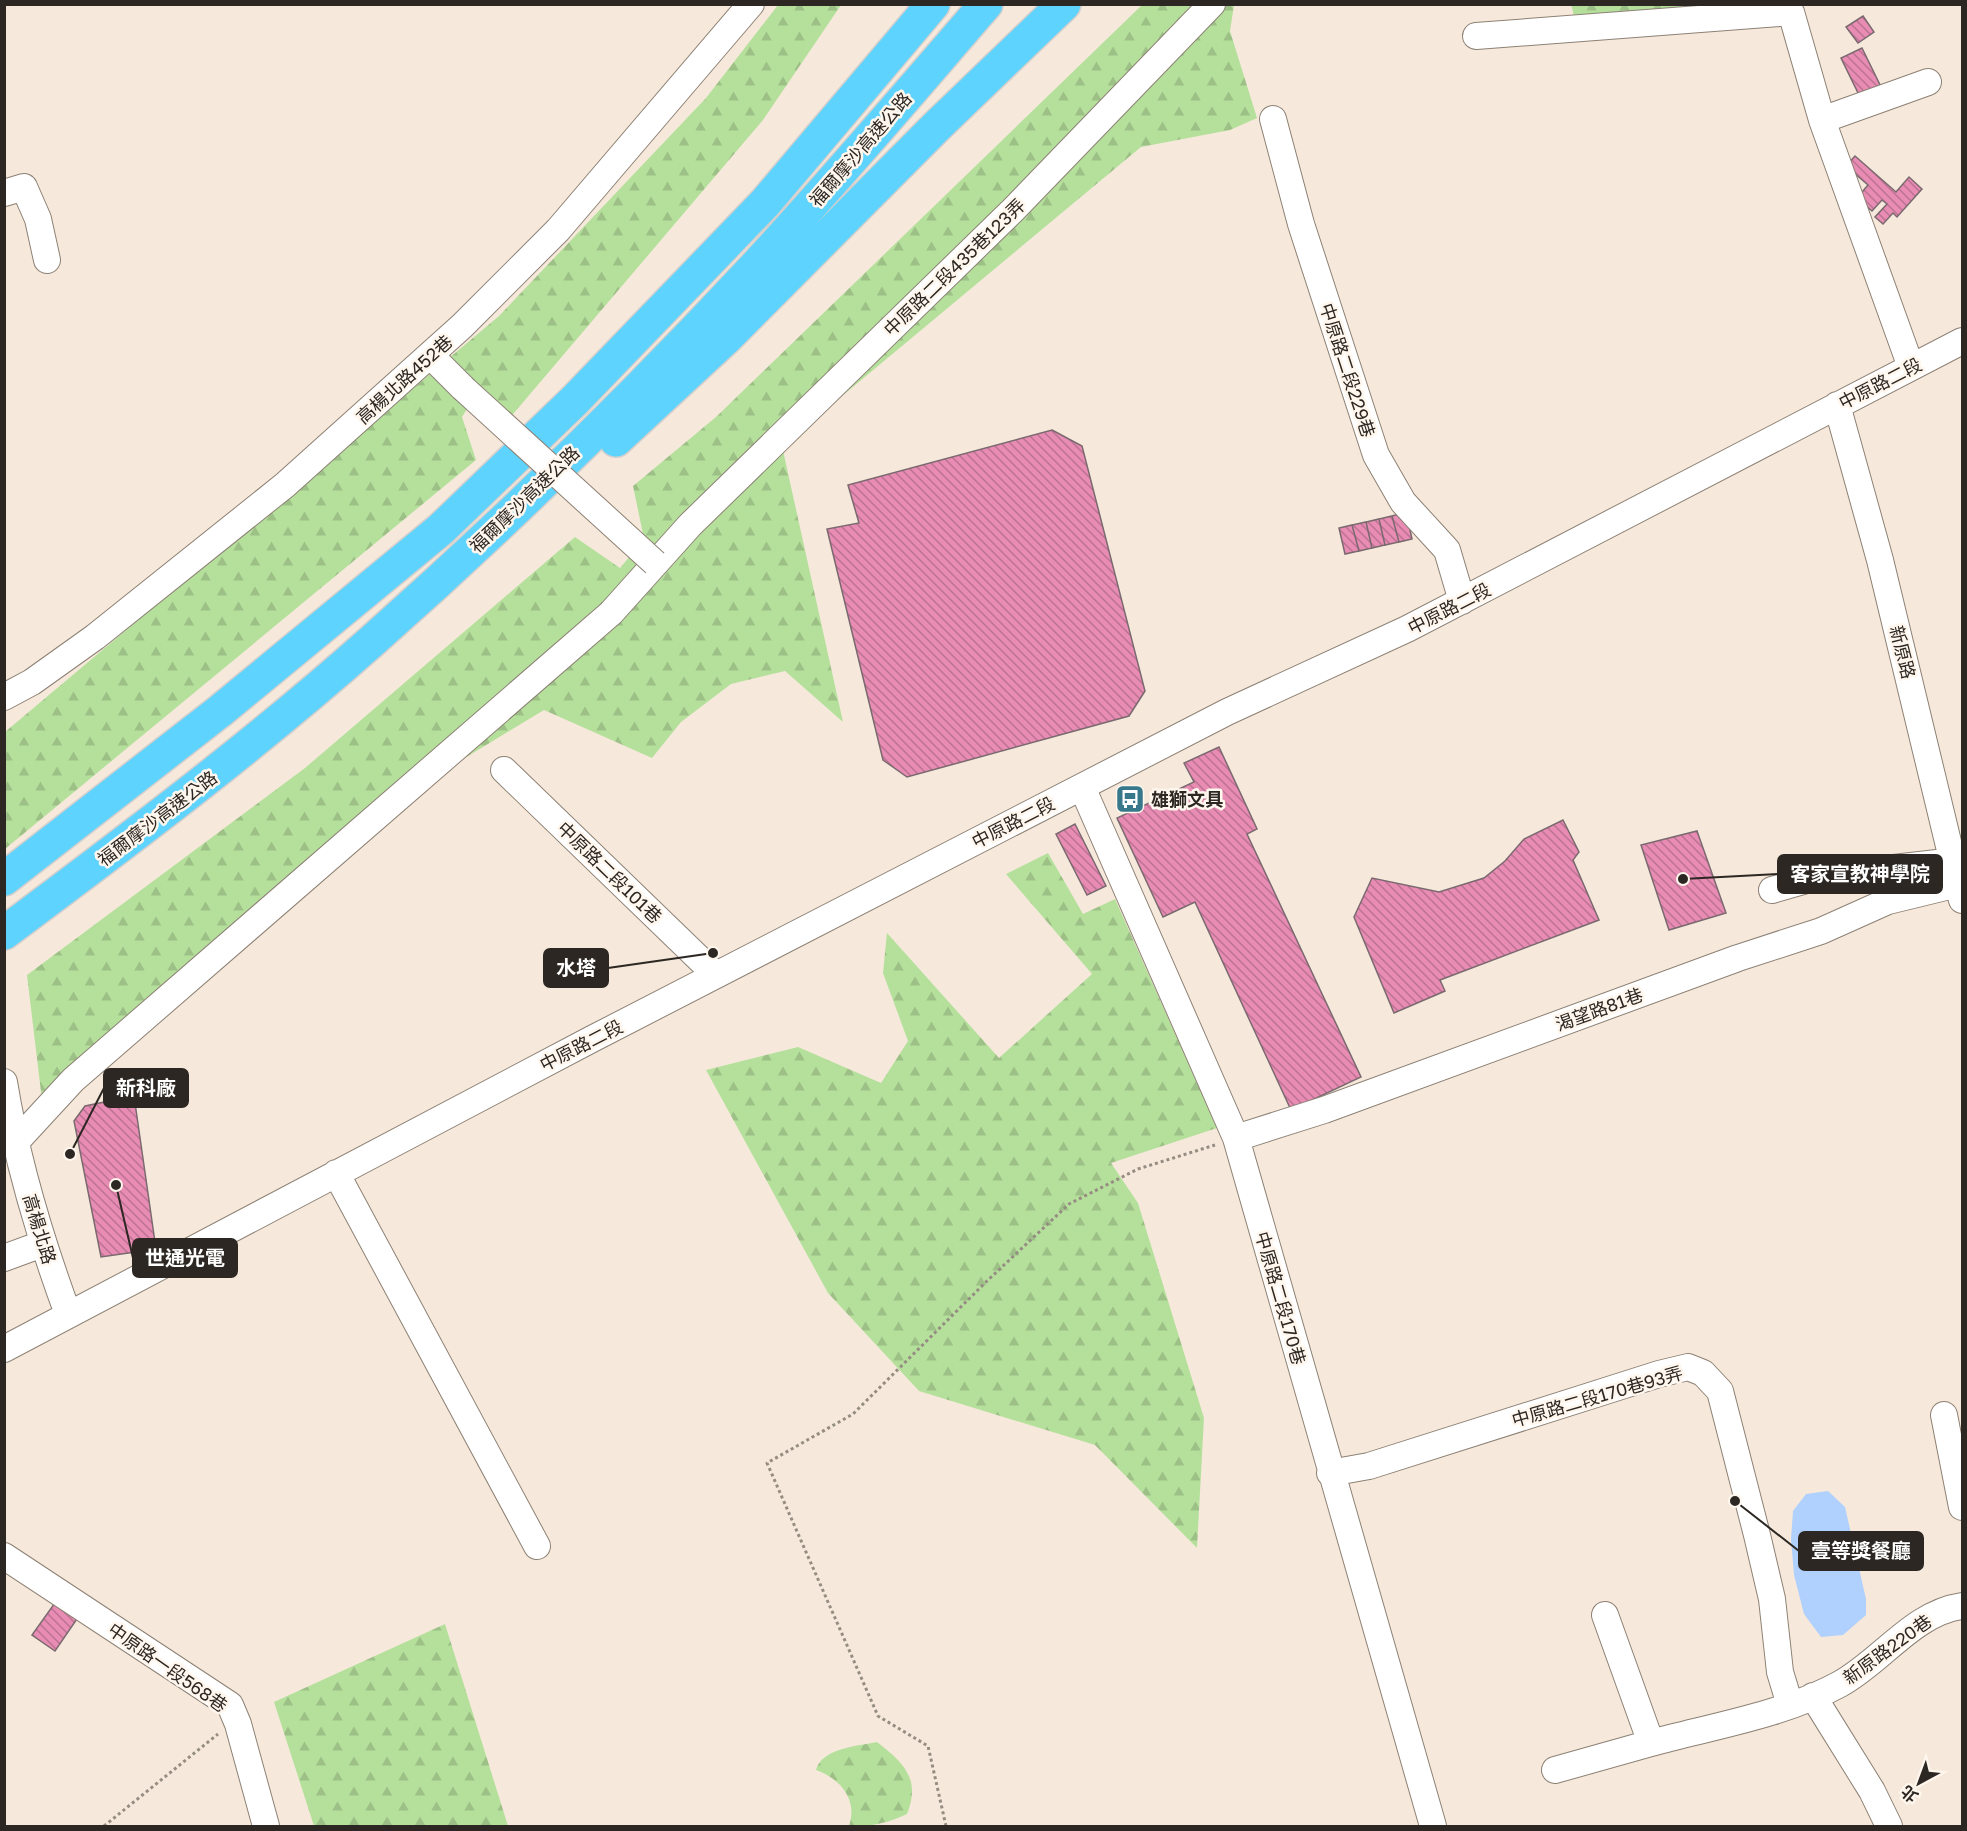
<svg xmlns="http://www.w3.org/2000/svg" width="1967" height="1831" font-family="'Golos Text','Noto Sans TC',sans-serif">
  <style>
    .forest { fill: url(#forest-firs) }
    .water { fill: #b0d0fd }
    .building { fill: url(#building-back-hatch); stroke: #7a696f; stroke-width: 1.5 }
    .lines { fill: none; stroke-linecap: round; stroke-linejoin: round }
    .minor-casing { stroke: #8d8175; stroke-width: 28 }
    .highway-casing { stroke: #d1cfce; stroke-width: 36 }
    .path { stroke: #958c82; stroke-width: 3; stroke-dasharray: 3 3; stroke-linecap: butt }
    .minor { stroke: #fff; stroke-width: 26 }
    .highway { stroke: #5ed3fd; stroke-width: 33 }
    .minor-bridge-casing { stroke: #8d8175; stroke-width: 28; stroke-linecap: butt }
    .minor-bridge { stroke: #fff; stroke-width: 26 }
    .labels { text-anchor: middle; dominant-baseline: central; stroke-width: 5; stroke-linejoin: round; paint-order: stroke }
    .street-label { font-size: 18px; fill: #2c2722; stroke: #fff7ee }
    .poi-label { font-size: 18px; font-weight: bold; fill: #2c2722; stroke: #fff7ee; text-anchor: start }
    .leader { fill: none; stroke: #2c2722; stroke-width: 2 }
    .callout-dot { fill: #2c2722; stroke: #fff7ee; stroke-width: 2 }
    .callout { fill: #2c2722; stroke: #2c2722; stroke-width: 2 }
    .callout-label { font-size: 20px; text-anchor: middle; font-weight: bold; fill: #fff }
  </style>
  <defs>
    <pattern id="forest-firs" width="22" height="20" patternUnits="userSpaceOnUse" patternTransform="scale(1.5)"><rect width="22" height="20" fill="#b5e09c"/><path d="M5 1l3.5 6h-7zM16 11l3.5 6h-7z" fill="#9cc086"/></pattern>
    <pattern id="building-back-hatch" width="6" height="6" patternUnits="userSpaceOnUse" patternTransform="scale(1.5)"><rect width="6" height="6" fill="#e88cb4"/><path d="M-1 5l2 2M0 0l6 6M5-1l2 2" fill="none" stroke="#bc7292"/></pattern>
  </defs>
  <rect width="100%" height="100%" fill="#f6e9db"/>
  <path class="forest" d="M1571 4 1726 5 1577 28Z
    M778 5H841L763 120 503 426 470 404 462 417 476 460 5 849V732L499 316 706 98Z
    M1142 5H1234L1230 31 1257 118 1230 130 1141 147 782 446 843 722 785 671 731 684 681 722 652 758 544 710 417 787 44 1117 27 975 305 768 575 537 620 568 644 539 633 486 716 417Z
    M1048 853 1083 914 1115 899 1217 1128 1111 1163 1138 1203 1204 1418 1197 1548 1095 1445 919 1391 828 1293 706 1070 798 1047 881 1083 908 1041 883 973 887 933 999 1058 1092 974 1006 874Z
    M445 1624 508 1826H314L274 1702Z
    M877 1742C904 1763 921 1779 907 1814 889 1823 869 1827 849 1826 858 1800 841 1779 816 1770 822 1748 858 1746 877 1742Z"/>
  <path class="water" d="M1828 1491 1845 1507 1866 1599V1615L1843 1635 1821 1637 1804 1614 1794 1575 1791 1539 1793 1511 1806 1494Z"/>
  <path class="building" d="M1863 16 1874 32 1858 43 1846 27Z
    M1862 48 1882 89 1861 99 1841 58Z
    M1855 156 1896 192 1909 177 1922 189 1897 217 1893 213 1883 224 1875 217 1887 204 1882 200 1872 211 1857 198 1868 185 1846 166Z
    M1052 430 1082 446 1145 691 1129 716 907 777 883 760 827 529 859 523 848 485Z
    M1406 512 1412 539 1399 542 1392 516Z
    M1392 516 1399 542 1385 545 1379 519Z
    M1379 519 1385 545 1372 548 1366 522Z
    M1366 522 1372 548 1359 551 1352 525Z
    M1352 525 1359 551 1345 554 1339 528Z
    M1219 747 1257 829 1247 834 1361 1077 1291 1110 1195 902 1163 917 1117 818 1194 782 1184 763Z
    M1563 820 1579 852 1573 860 1599 920 1440 980 1445 991 1394 1013 1354 917 1372 878 1439 892 1484 878 1505 861 1524 839Z
    M1075 824 1106 886 1087 895 1056 834Z
    M1697 831 1726 913 1669 930 1641 845Z
    M134 1096 156 1249 101 1257 74 1121 85 1106Z
    M57 1600 79 1616 55 1651 32 1635Z"/>
  <g class="lines">
    <g class="minor-casing">
      <path id="minor" d="M1476 36 1791 12 1822 120 1911 367
        M1273 119 1301 224 1376 455 1403 502 1447 550 1462 601
        M1822 120 1928 82
        M4 193 24 187 38 219 47 260
        M430 355 463 388
        M1837 405 1880 560 1962 900
        M4 697 32 682 95 637 285 485 462 326 558 230 751 4
        M504 770 716 975
        M1082 787 1236 1138 1433 1826
        M1772 890 1817 877 1954 861
        M4 1082C17 1162 40 1238 68 1314
        M1236 1138 1324 1110 1738 958 1821 931 1888 901 1962 883
        M14 1144 73 1080 611 613 690 525 1014 209 1212 4
        M336 1173 537 1546
        M4 1258 42 1244
        M4 1349 592 1039 1227 712 1407 629 1962 341
        M1944 1415 1962 1507
        M1330 1473 1369 1466 1659 1374 1688 1367 1703 1373 1720 1391 1757 1535 1772 1599 1780 1672 1790 1705
        M4 1556 230 1705 238 1724 266 1826
        M1605 1615 1651 1743C1714 1726 1783 1715 1840 1684 1882 1661 1913 1613 1962 1606
        M1813 1696 1872 1791 1889 1826
        M1555 1770 1651 1743"/>
    </g>
    <g class="highway-casing">
      <path id="highway" d="M616 440 725 339 936 127 1064 4
        M4 879 220 711 441 529 575 400 765 203 933 4
        M4 933C130 839 255 745 372 641 504 524 632 399 752 270 832 184 909 93 986 4"/>
    </g>
    <path class="path" d="M104 1826 218 1734
      M946 1826 928 1746 878 1716 767 1463 853 1414 987 1281 1069 1204 1138 1169 1215 1145"/>
    <use href="#minor" class="minor"/>
    <use href="#highway" class="highway"/>
    <g class="minor-bridge-casing">
      <path id="minor-bridge" d="M463 388 655 563"/>
    </g>
    <use href="#minor-bridge" class="minor-bridge"/>
  </g>
  <defs>
    <g id="bus-square" transform="scale(1.5)"><rect x="-9" y="-9" width="18" height="18" rx="4" fill="#37788b" stroke="#fff7ee"/><path d="M-5-6H5V4H4V6H2V4H-2V6H-4V4H-5ZM-3.5-4V0h7V-4ZM-3.5 1.2v1.5H-2V1.2ZM2 1.2v1.5H3.5V1.2Z" fill="#fff"/></g>
  </defs>
  <g fill-rule="evenodd">
    <use href="#bus-square" x="1130" y="799"/>
  </g>
  <g class="labels">
    <g class="street-label">
      <text transform="translate(860 149) rotate(-49)">福爾摩沙高速公路</text>
      <text transform="translate(954 267) rotate(-44)">中原路二段435巷123弄</text>
      <text transform="translate(1348 370) rotate(72)">中原路二段229巷</text>
      <text transform="translate(404 379) rotate(-42)">高楊北路452巷</text>
      <text transform="translate(1880 383) rotate(-27)">中原路二段</text>
      <text transform="translate(524 499) rotate(-44)">福爾摩沙高速公路</text>
      <text transform="translate(1449 608) rotate(-27)">中原路二段</text>
      <text transform="translate(1903 652) rotate(76)">新原路</text>
      <text transform="translate(157 818) rotate(-37)">福爾摩沙高速公路</text>
      <text transform="translate(1013 822) rotate(-27)">中原路二段</text>
      <text transform="translate(610 872) rotate(44)">中原路二段101巷</text>
      <text transform="translate(1599 1009) rotate(-20)">渴望路81巷</text>
      <text transform="translate(581 1045) rotate(-27)">中原路二段</text>
      <text transform="translate(40 1229) rotate(73)">高楊北路</text>
      <text transform="translate(1281 1298) rotate(74)">中原路二段170巷</text>
      <text transform="translate(1597 1396) rotate(-16)">中原路二段170巷93弄</text>
      <text transform="translate(1887 1649) rotate(-36)">新原路220巷</text>
      <text transform="translate(168 1667) rotate(35)">中原路一段568巷</text>
    </g>
    <g class="poi-label">
      <text x="1151" y="799">雄獅文具</text>
    </g>
  </g>
  <path class="leader" d="M1683 879L1778 874M713 953L608 968M70 1154L104 1088M116 1185L133 1258M1735 1501L1799 1551"/>
  <g class="callout-dot">
    <circle cx="1683" cy="879" r="6"/>
    <circle cx="713" cy="953" r="6"/>
    <circle cx="70" cy="1154" r="6"/>
    <circle cx="116" cy="1185" r="6"/>
    <circle cx="1735" cy="1501" r="6"/>
  </g>
  <g class="callout">
    <rect x="1778" y="855" width="164" height="38" rx="6"/>
    <rect x="544" y="949" width="64" height="38" rx="6"/>
    <rect x="104" y="1069" width="84" height="38" rx="6"/>
    <rect x="133" y="1239" width="104" height="38" rx="6"/>
    <rect x="1799" y="1532" width="124" height="38" rx="6"/>
  </g>
  <g class="callout-label">
    <text x="1860" y="881">客家宣教神學院</text>
    <text x="576" y="975">水塔</text>
    <text x="146" y="1095">新科廠</text>
    <text x="185" y="1265">世通光電</text>
    <text x="1861" y="1558">壹等獎餐廳</text>
  </g>
  <rect width="1967" height="1831" fill="none" stroke="#2c2722" stroke-width="12"/>
  <g transform="translate(1919 1783) rotate(221)" stroke="#fff7ee" stroke-width="4.5" paint-order="stroke">
  <path d="M0-4.5L10 22L0 15L-10 22Z" fill="#2c2722"/>
  <text y="-9" font-size="16" font-weight="bold" text-anchor="middle" fill="#2c2722">北</text>
  </g>
</svg>
